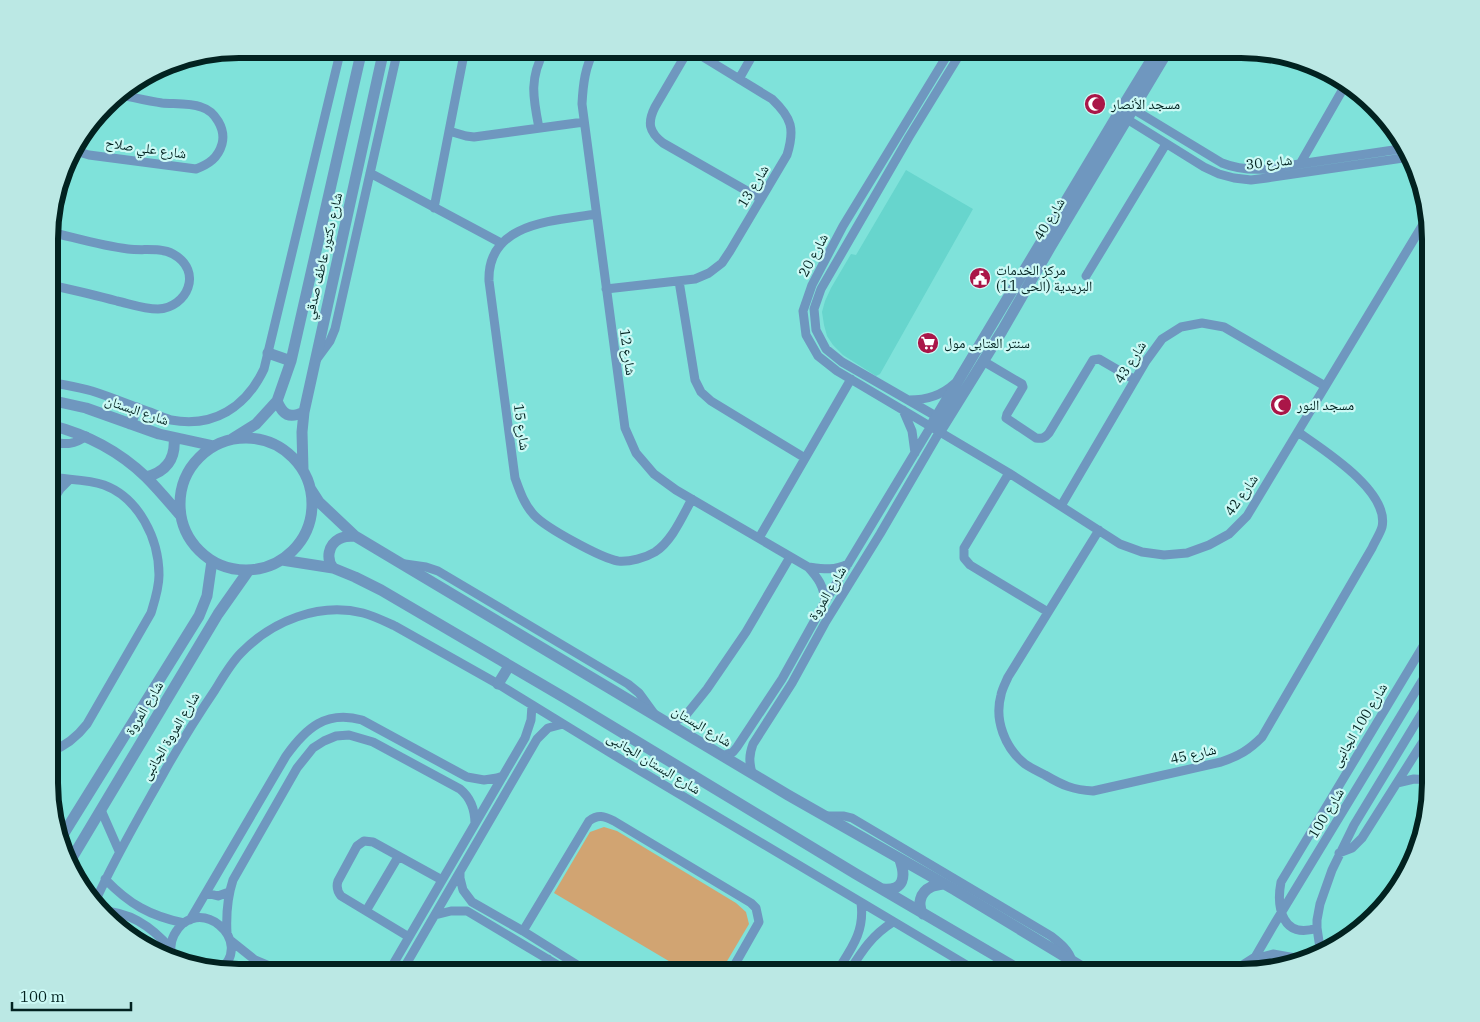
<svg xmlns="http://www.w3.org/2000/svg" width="1480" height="1022" font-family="'IBM Plex Serif','Noto Naskh Arabic',serif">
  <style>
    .built { fill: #67d5cd }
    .green { fill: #d1a472 }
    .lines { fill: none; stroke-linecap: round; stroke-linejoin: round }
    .minor { stroke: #6f97bf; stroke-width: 9 }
    .tertiary { stroke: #6f97bf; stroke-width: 11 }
    .labels { text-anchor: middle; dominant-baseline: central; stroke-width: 4.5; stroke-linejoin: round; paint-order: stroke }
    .poi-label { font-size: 14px; fill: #022220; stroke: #cbf9f5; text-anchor: start }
    .street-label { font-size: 14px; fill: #022220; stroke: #cbf9f5 }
    .rim { fill: none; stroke: #022220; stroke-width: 6 }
  </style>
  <rect width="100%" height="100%" fill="#7fe2da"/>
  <path class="built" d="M906 170 973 209 880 374 876 376 843 355 833 345 827 336 824 325 822 312 825 301 831 288 851 254 856 255Z"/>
  <path class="green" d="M604 827 617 831 736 903 746 912 749 924 720 973H689L554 893 590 832Z"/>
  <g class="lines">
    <path class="minor" d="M595 49C585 66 583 85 582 104L625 428 636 453 654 474 676 490 808 567C818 578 824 586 825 602
      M689 49 655 107C647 123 649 132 663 143L761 199
      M951 49 843 226 812 285 803 311 806 335 818 356 837 371 1009 473 1120 544 1142 552 1164 555 1187 553 1209 545 1229 534 1247 516 1428 216
      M739 79 756 49
      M1128 106 1222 163C1237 169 1250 170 1266 169L1407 148
      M1122 116 1204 167 1219 174 1234 178 1251 180 1267 178 1410 157
      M539 128C533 97 529 79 545 49
      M449 131 466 136 474 137 584 122
      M72 150 89 155 196 169C209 164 218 158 222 144 226 129 215 111 201 107 190 103 174 104 162 103 147 101 132 97 116 94
      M1300 164 1347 82
      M370 173 501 243
      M434 208 465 49
      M596 214C554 221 487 222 489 281L515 478C520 492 524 504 534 515 546 528 601 558 618 561 630 562 645 558 655 552 672 541 682 517 692 499
      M50 232C76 238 102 246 128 249 143 251 160 247 173 254 204 271 187 308 158 309 144 309 130 304 117 301 95 295 73 290 50 285
      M1086 276 1166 144
      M679 281 695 380 701 392 711 401 805 458
      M606 289 695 279 709 273 722 263 730 251 787 155C795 129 792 118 772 99L690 49
      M316 360 330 341 335 329 398 49
      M983 361 1022 384 1023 387 1007 414 1006 418 1036 438C1042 439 1045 438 1049 433L1093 360 1099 359 1135 380
      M50 382C64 385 78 387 92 391 111 397 130 405 150 412 157 415 164 418 171 420 214 428 246 407 264 369L341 49
      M909 400C926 400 941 396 954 384
      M903 410 912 431 915 453
      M941 419 842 362 826 349 816 330 814 309 821 289 909 137 963 49
      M50 442C65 444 73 446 86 436
      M1009 473 964 548V558L970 565 1048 612
      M50 477C68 480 87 479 104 485 139 498 159 539 159 575 159 588 155 600 151 613L87 724C77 737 66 746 50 752
      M50 505 60 489 69 480
      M1061 506 1146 361 1162 339 1181 327 1202 323 1224 327 1325 386
      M1099 530 1008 677C1006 682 1002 689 1001 695 994 720 1005 748 1025 764 1031 768 1039 772 1045 775 1062 785 1073 790 1093 791L1221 762C1239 756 1249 750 1262 737L1372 548C1375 541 1380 534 1382 527 1390 491 1322 449 1298 432
      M759 538 851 379
      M405 564 426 567 438 571 628 684 639 693 655 715
      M808 567C823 569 834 571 848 564
      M670 724 686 715 707 689 746 632 790 557
      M1423 742 1425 753 1431 765
      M723 756 733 752 737 747 782 679 825 602 931 426
      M752 773C749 762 749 755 753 744L792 683 825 623 880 534 940 431
      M1397 783 1414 779 1431 780
      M101 810 119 851
      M825 816H844L852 818 1051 936C1060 943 1069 950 1072 961
      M1339 853 1352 848 1362 838 1431 729
      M460 872V878L463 890 472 902 523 931 590 973
      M105 879C129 904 150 916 184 923
      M206 893 218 896 229 892
      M95 902C116 855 142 812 167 767 182 741 198 715 215 690 223 677 231 663 241 653 272 621 319 602 363 613 374 616 384 621 395 626L498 684 622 760 980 973
      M103 911C131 912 154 929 171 949
      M366 911 398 857
      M435 915 451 911H467L571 973
      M190 920 286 756C306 728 326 710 362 720L467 777 484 780 497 778 503 776
      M1317 928C1283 940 1276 908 1281 882L1431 633
      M523 931 589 821C598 814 604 816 614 821L751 903 756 908 759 922 730 973
      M227 934C226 915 227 898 233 880L297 768 313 748 324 741 336 736 349 735 373 742 460 789C471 798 475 809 475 824
      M409 937 341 896C337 891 336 887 338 881L357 846 364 841 373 842 442 880
      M230 940 255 960 286 973
      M1321 955 1317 928V920L1320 904 1332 870 1354 825 1431 698
      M1254 959 1273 954 1301 959
      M174 961C170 953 170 943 174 935 197 891 257 941 219 971
      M388 973 525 738 531 720 532 705
      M401 973 537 739 548 728 563 724
      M538 973 548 959
      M836 973C851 949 865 932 861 903
      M848 973C862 951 871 936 893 922
      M1244 973 1254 959 1272 928 1431 666"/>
    <path class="tertiary" d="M268 353 291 361
      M50 400 86 408 159 434 214 446
      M277 401C283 415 289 419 304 412
      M130 424 137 408
      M50 425C86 434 119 451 146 477 158 489 169 502 180 515
      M931 426 1118 114 1158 49
      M940 431 1002 331 1051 246 1169 49
      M180 504a66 66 0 1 1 132 0a66 66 0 1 1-132 0Z
      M232 439 256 424 277 401 291 361 362 49
      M303 470 302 432 304 412 384 49
      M146 477C166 472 176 459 174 438
      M310 488 319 502 355 536 788 795 955 890 1092 973
      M282 560 333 568 355 577 381 590 565 698 856 874 1025 973
      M333 568C326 559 328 545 339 539 344 536 350 536 355 536
      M498 684 509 666
      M61 838 199 616 207 596 212 561
      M69 863 218 614 249 570
      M883 889C904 891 906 877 900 860
      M923 914C917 905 920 892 931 887 934 885 939 885 943 884
      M991 973 1001 959
      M1232 973 1254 959"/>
  </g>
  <defs>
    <g id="mosque-disc" transform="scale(1.125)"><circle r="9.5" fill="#aa1648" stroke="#cbf9f5"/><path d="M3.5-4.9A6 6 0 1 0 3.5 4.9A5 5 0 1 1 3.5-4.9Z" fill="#fff"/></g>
    <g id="civic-disc" transform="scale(1.125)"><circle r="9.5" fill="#aa1648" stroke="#cbf9f5"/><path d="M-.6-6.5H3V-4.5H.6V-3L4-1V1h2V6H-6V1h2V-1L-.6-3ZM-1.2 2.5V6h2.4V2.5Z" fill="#fff"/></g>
    <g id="supermarket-disc" transform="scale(1.125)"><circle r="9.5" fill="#aa1648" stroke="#cbf9f5"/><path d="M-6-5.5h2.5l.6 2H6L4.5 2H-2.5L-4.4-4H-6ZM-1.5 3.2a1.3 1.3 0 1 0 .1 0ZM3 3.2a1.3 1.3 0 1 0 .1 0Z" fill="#fff"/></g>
  </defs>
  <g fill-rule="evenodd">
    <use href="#mosque-disc" x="1095" y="104"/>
    <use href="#civic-disc" x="980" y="278"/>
    <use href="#supermarket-disc" x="928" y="343"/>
    <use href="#mosque-disc" x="1281" y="405"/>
  </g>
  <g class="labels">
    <g class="poi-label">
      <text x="1111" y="104">مسجد الأنصار</text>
      <text x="996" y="270">مركز الخدمات<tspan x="996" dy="16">البريدية (الحى 11)</tspan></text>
      <text x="944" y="343">سنتر العتابى مول</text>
      <text x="1297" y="405">مسجد النور</text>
    </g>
    <g class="street-label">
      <text transform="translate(146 148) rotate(8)">شارع علي صلاح</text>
      <text transform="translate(1269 162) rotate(-6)">شارع 30</text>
      <text transform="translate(753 186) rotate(-59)">شارع 13</text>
      <text transform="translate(1049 219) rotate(-59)">شارع 40</text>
      <text transform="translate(813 255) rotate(-62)">شارع 20</text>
      <text transform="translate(323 256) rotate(-77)">شارع دكتور عاطف صدقي</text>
      <text transform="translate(628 352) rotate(82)">شارع 12</text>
      <text transform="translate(1130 362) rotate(-58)">شارع 43</text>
      <text transform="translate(137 410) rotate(19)">شارع البستان</text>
      <text transform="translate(522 427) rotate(82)">شارع 15</text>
      <text transform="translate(1241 495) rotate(-55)">شارع 42</text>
      <text transform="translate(827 593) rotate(-59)">شارع المروة</text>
      <text transform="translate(144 708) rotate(-59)">شارع المروة</text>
      <text transform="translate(1359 725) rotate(-59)">شارع 100 الجانبى</text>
      <text transform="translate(702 726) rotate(31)">شارع البستان</text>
      <text transform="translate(170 736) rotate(-59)">شارع المروة الجانبى</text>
      <text transform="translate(1193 754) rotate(-13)">شارع 45</text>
      <text transform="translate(654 763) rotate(31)">شارع البستان الجانبى</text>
      <text transform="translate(1326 813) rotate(-59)">شارع 100</text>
    </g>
  </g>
  <path d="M0 0H1480V1022H0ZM239 58H1241A181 181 0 0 1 1422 239V783A181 181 0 0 1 1241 964H239A181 181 0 0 1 58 783V239A181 181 0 0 1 239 58Z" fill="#bbe8e4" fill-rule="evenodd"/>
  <path class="rim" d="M239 58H1241A181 181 0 0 1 1422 239V783A181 181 0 0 1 1241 964H239A181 181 0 0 1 58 783V239A181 181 0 0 1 239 58Z"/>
  <path d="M12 1002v8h119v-8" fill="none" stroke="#022220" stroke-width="2.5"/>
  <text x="20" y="1002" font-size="15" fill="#022220" stroke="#cbf9f5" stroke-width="4" paint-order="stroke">100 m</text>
</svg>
